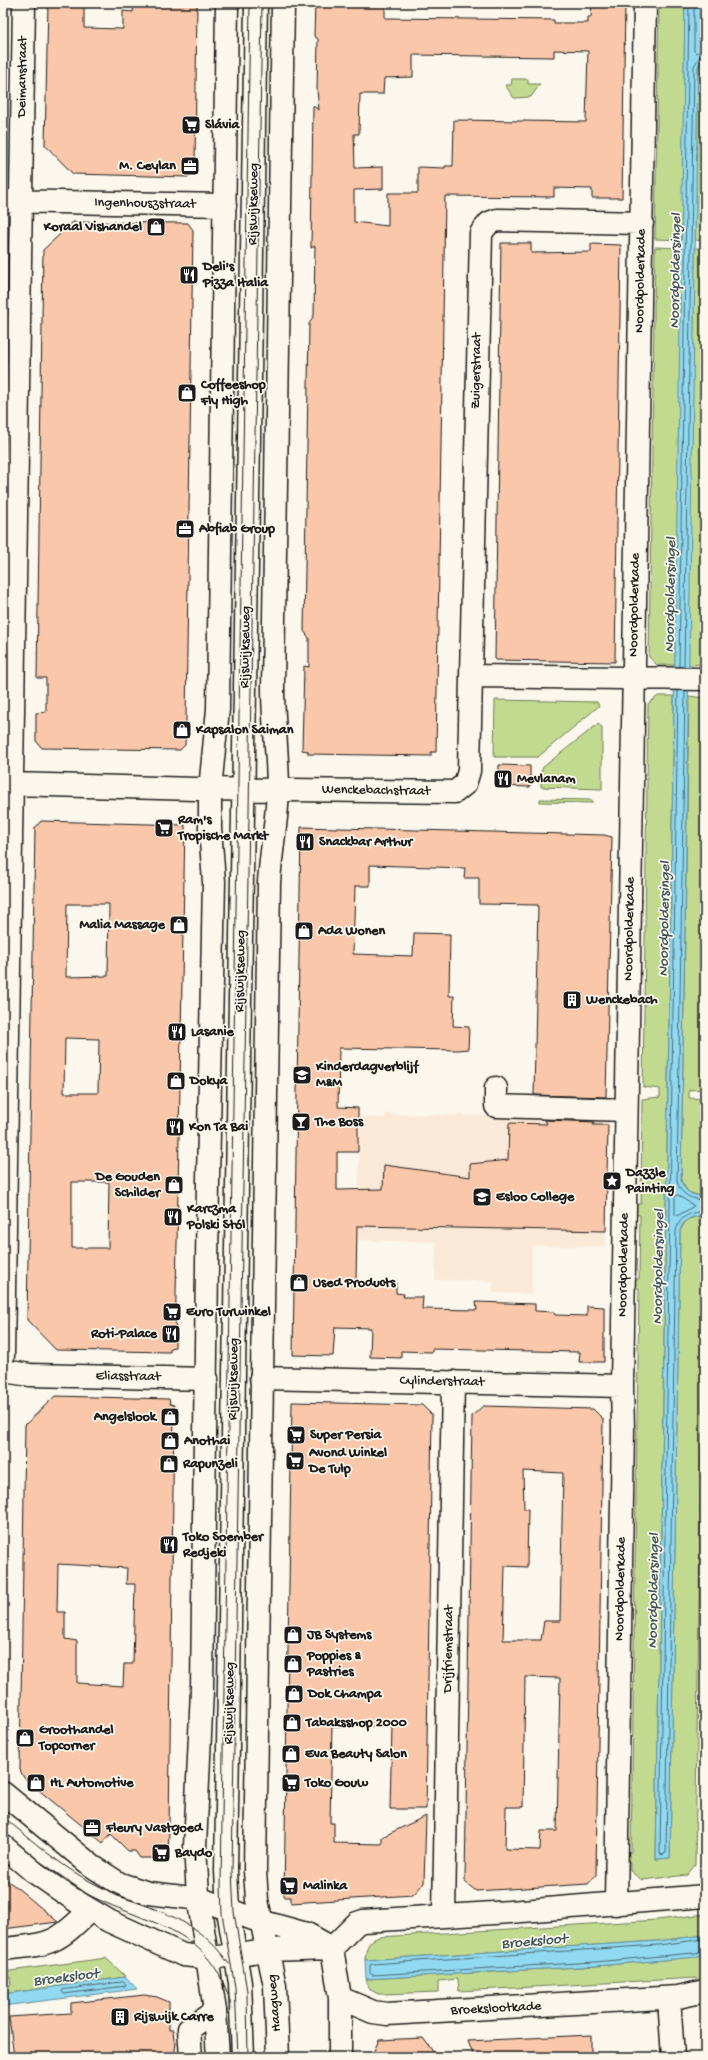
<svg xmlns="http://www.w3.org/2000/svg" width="708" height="2060" font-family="'Gochi Hand',sans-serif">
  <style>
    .built { fill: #fbe9d8 }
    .green { fill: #c2da90; stroke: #6f7b56 }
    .water { fill: #90d9f1; stroke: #628d9c }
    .pier { fill: #fbf7ec }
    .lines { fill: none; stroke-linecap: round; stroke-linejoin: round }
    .shore { stroke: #4a6871; stroke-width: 1 }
    .building { fill: #fac7aa; stroke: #1c1c1c; fill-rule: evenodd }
    .minor-casing { stroke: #1c1c1c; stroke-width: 25 }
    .major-casing { stroke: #1c1c1c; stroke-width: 25 }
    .minor { stroke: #fbf7ec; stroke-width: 22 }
    .major { stroke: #fbf7ec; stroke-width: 22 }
    .tram { stroke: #1c1c1c; stroke-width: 1 }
    .labels { text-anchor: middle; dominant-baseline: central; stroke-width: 3.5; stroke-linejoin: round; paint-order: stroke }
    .street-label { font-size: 14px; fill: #1c1c1c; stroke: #fbf7ec }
    .poi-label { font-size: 14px; font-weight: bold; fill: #1c1c1c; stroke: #fbf7ec; text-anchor: start }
    .water-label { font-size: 15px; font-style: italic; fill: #3f555c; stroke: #fbf7ec }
  </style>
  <rect width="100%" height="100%" fill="#fbf7ec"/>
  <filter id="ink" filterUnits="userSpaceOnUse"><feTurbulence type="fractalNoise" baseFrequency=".025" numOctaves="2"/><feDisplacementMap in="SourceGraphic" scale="8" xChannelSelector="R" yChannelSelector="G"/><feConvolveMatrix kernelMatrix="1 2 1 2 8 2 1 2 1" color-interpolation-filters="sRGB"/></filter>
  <g filter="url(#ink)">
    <path class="built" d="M385 1114 608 1117 605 1247 532 1246V1294L493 1293V1281L435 1280 436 1242 357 1240 360 1117 385 1118Z"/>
    <path class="green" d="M659 3H685L682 240 655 239Z
      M705 57V241L695 240 698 66Z
      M512 79H528V84H540L531 97 514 98 505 85H511Z
      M655 247 682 248 675 665H657L649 657Z
      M695 248H705V664L688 665Z
      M658 696H674L656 1859 670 1858 680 1231 686 1220 699 1216V1225H705L701 1474H705V1481H701L695 1865 687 1875 642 1880 630 1871V1862H625V1852H631L639 1288H632V1279H639L640 1215H634L635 1204H641L642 1099 660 1097V1089L643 1087 648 704Z
      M689 696 705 698V1089L689 1090V1098L705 1099V1182L700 1185V1196L688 1192 681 1181Z
      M495 700 597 702 599 706 538 757H494Z
      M598 724 602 727V789L541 787V773L543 767Z
      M540 799 592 800V803L540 802Z
      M705 1914V1935L658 1941 365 1960C366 1949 367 1941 379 1937L657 1920Z
      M705 1956V1980L698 1982 696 1978 459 1991 458 1979 438 1981V1992L383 1994H378L369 1989 366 1979 596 1966Z
      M106 1958 126 1977 3 1994V1986L11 1985 10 1977 3 1978V1972Z"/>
    <path class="water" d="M685 3H705V57L698 66 681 1181C685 1193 693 1196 705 1196V1216C693 1216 683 1218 680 1231L670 1858 656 1859Z
      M705 1935V1956L697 1957 596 1966 366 1979 365 1960 658 1941Z
      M126 1977 137 1989 3 2006V1994Z"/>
    <path class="pier" d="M700 1194H705V1218H700Z"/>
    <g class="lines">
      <path class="shore" d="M694 3V51L696 53 705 50
        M700 3V42L705 44
        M679 667 689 3
        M684 667 694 66 700 56 705 55
        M678 691 660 1853 662 1855 666 1853 676 1231C679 1216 692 1211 705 1212
        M685 691 677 1181C680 1195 692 1200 705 1200
        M678 1195 694 1206 677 1216 675 1214V1197Z
        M705 1939 658 1945 372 1964 370 1965V1973L372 1975 595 1962 705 1952
        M123 1982 126 1984 125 1986 64 1994 62 1992 63 1990Z"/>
    </g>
    <path class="building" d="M48 3H84V28L123 29V11L133 12 134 3H197L195 164V170L188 177 73 174 45 145Z
      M315 3H385V18L554 20V23H588V17H591L592 4H625L622 198H592V189L554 188V197L445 196 436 752H431V756L308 754V751L302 750 304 666 309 667V638L304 631 309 324 314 315 315 246 311 248 313 106 319 110 317 90 318 39 314 36ZM554 50 588 51 586 122 454 120 453 166H445V168L418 167V193H388V226L354 222V190L383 189V167L355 168 354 134H359L360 94H383L384 78 413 77V55L554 57Z
      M73 222 188 223 193 230 186 721 185 745 180 750 42 748 36 741V713L46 712V678H37L43 250Z
      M501 243H531V253L591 252V244L621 245 615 662 495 660Z
      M499 765 530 766V787L499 786Z
      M41 821 185 825 175 1347 170 1348V1352L56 1350 27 1320 35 828ZM67 904H109L108 976 66 977ZM65 1038 99 1039 98 1093H64ZM72 1182H109L108 1248H72Z
      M301 827 604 835 612 837 606 1097 534 1095 538 905 479 904V878H464L465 868 370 865V886H355L353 954 413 956 414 933 450 934 449 996H454L453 1026 469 1027 468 1049 457 1050 339 1048 338 1107 358 1108V1152H337V1190L383 1189 384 1165 470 1177V1164L508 1160 509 1123 547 1124 545 1120 595 1122 593 1125H608L606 1231 357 1226 356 1282 396 1283V1293L404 1294 403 1297H423L422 1309 477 1310 476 1302 535 1304V1311L554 1312 555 1315 587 1316V1306L604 1307V1362H579L580 1352 482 1350 432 1349V1352L401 1351V1358L370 1357 371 1328 335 1327 333 1356 293 1355Z
      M55 1396 169 1399 170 1404 174 1405 169 1832 168 1852 165 1858H140L135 1851H128L111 1834 103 1843 24 1778 20 1770 25 1425ZM58 1564 127 1568 126 1584H135L133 1664H124L123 1686 77 1683V1641L65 1639V1612H57Z
      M292 1402 422 1405 432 1415 426 1809H390L392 1726H332L330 1823H334V1843L382 1844V1837L426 1816 424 1883 413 1895 291 1903V1897H284Z
      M483 1406 593 1409 603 1419 596 1875 588 1884 476 1891 465 1882 472 1416ZM523 1471 563 1473 560 1621H544L541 1640H503L505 1566 527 1567 528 1509H524ZM525 1677 560 1678 557 1831H541L540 1850 505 1849 506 1807H523Z
      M3 1877 21 1891 58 1922 3 1929Z
      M144 1995 157 1997 169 2002V2030H173L174 2040 176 2043 174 2057H14L9 2017 71 2013V2003Z
      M591 2035V2057H474L468 2041Z
      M423 2038 437 2057H371L379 2040Z"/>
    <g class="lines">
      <g class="minor-casing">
        <path id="minor" d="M3 201 225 205
          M471 676 481 233 489 223 497 220 642 223
          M12 784 196 789 455 792 465 784 469 771 471 676 705 679
          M496 1088V1106L626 1110
          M3 1356 24 3
          M3 1371 30 1375 207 1379
          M261 1378 622 1386
          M3 1793 92 1866 120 1884 148 1893 201 1899 253 1919 307 1934 332 1948 340 1998V2057
          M3 1846 34 1872 82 1905 109 1921 183 1955 212 1958 266 1950 332 1948 357 1923 363 1921 510 1912 705 1896
          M616 1904 623 1429 622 1386 645 3
          M444 1915 453 1382
          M3 1949C51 1944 55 1945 90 1910
          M340 1998 373 2012 387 2014 678 1997 705 1991
          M669 1998 673 2057
          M191 2057 189 2029 215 2011
          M243 2057 240 1983 228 1910 226 1871 256 3"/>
      </g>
      <g class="major-casing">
        <path id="major" d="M218 2057 215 2011 198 1895 195 1847 202 1690 208 1180 214 882 210 828V789L218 709 227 3
          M278 2057 275 1986 257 1900 255 1871 269 882C271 851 277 821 278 790 278 755 273 722 273 688L283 3"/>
      </g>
      <use href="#minor" class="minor"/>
      <use href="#major" class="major"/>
      <path class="tram" d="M3 1817C32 1840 60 1866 93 1883 144 1910 194 1912 229 1964
        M3 1831C31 1854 57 1879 89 1895 152 1927 211 1926 232 2008
        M238 2057 235 1987 222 1914 221 1884 250 3
        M248 2057 247 1991 234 1912 232 1871 262 3"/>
    </g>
  </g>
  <defs>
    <g id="supermarket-square" transform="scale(1)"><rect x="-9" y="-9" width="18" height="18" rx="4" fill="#1c1c1c" stroke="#fbf7ec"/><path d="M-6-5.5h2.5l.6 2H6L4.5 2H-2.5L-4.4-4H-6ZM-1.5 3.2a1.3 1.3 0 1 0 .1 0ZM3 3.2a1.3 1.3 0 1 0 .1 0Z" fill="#fff"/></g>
    <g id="office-square" transform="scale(1)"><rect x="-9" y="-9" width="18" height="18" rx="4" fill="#1c1c1c" stroke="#fbf7ec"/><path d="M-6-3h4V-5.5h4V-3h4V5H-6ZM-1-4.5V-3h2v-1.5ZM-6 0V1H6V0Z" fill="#fff"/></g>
    <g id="shop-square" transform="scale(1)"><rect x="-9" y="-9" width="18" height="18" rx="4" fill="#1c1c1c" stroke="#fbf7ec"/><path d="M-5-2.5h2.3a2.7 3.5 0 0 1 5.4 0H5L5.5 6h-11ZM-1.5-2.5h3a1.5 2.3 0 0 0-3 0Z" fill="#fff"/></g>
    <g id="restaurant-square" transform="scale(1)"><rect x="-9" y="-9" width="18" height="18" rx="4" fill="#1c1c1c" stroke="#fbf7ec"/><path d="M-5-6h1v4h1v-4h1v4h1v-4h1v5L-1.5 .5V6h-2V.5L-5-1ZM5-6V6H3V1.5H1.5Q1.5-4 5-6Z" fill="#fff"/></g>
    <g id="building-square" transform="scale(1)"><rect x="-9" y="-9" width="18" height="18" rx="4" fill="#1c1c1c" stroke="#fbf7ec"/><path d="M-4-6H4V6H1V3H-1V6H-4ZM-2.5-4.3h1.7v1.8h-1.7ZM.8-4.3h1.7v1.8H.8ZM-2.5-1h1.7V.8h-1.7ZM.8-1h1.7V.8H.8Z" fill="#fff"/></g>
    <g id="school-square" transform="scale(1)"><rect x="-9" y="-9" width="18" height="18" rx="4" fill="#1c1c1c" stroke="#fbf7ec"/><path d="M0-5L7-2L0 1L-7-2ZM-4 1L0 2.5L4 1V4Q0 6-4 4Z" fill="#fff"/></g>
    <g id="bar-square" transform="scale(1)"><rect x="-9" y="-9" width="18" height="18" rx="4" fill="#1c1c1c" stroke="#fbf7ec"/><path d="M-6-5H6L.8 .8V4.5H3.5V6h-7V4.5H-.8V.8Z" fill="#fff"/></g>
    <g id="sight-square" transform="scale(1)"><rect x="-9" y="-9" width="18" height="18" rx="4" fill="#1c1c1c" stroke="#fbf7ec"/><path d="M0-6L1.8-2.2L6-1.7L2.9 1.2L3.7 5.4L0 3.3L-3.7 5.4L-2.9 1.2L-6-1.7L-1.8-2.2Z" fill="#fff"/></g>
  </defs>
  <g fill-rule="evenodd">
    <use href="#supermarket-square" x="191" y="125"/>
    <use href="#office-square" x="190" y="166"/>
    <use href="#shop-square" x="156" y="227"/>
    <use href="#restaurant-square" x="189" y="275"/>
    <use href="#shop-square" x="187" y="393"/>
    <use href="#office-square" x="185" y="529"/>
    <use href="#shop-square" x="182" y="730"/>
    <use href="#restaurant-square" x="503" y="779"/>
    <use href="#supermarket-square" x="164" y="828"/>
    <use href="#restaurant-square" x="305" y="842"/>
    <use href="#shop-square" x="179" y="925"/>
    <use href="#shop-square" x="304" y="931"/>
    <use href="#building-square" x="572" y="1000"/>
    <use href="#restaurant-square" x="177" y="1032"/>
    <use href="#school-square" x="302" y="1075"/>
    <use href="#shop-square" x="176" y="1081"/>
    <use href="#bar-square" x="301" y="1122"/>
    <use href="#restaurant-square" x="175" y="1127"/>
    <use href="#sight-square" x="612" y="1181"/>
    <use href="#shop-square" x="174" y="1185"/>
    <use href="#school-square" x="482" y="1197"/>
    <use href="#restaurant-square" x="173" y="1217"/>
    <use href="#shop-square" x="299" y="1283"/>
    <use href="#supermarket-square" x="172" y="1312"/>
    <use href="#restaurant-square" x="171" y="1334"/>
    <use href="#shop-square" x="170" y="1417"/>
    <use href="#supermarket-square" x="296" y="1435"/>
    <use href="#shop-square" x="170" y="1441"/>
    <use href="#supermarket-square" x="295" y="1461"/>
    <use href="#shop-square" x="169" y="1464"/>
    <use href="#restaurant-square" x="169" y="1545"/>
    <use href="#shop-square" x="293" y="1635"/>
    <use href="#shop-square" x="293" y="1664"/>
    <use href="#shop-square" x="294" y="1694"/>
    <use href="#shop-square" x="292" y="1723"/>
    <use href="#shop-square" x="25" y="1738"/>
    <use href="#shop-square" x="291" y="1754"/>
    <use href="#shop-square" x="36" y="1783"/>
    <use href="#supermarket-square" x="291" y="1783"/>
    <use href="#office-square" x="92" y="1828"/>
    <use href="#supermarket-square" x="161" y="1853"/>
    <use href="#supermarket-square" x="289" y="1886"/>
    <use href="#building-square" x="120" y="2017"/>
  </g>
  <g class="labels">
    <g class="street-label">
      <text transform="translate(23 77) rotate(-89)">Deimanstraat</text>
      <text transform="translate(145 204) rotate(1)">Ingenhouszstraat</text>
      <text transform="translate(254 204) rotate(-89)">Rijswijkseweg</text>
      <text transform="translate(641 281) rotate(-89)">Noordpolderkade</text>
      <text transform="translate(477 371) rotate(-89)">Zuigerstraat</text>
      <text transform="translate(635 605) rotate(-89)">Noordpolderkade</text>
      <text transform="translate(246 647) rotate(-89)">Rijswijkseweg</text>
      <text transform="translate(376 791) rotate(1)">Wenckebachstraat</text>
      <text transform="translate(630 929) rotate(-89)">Noordpolderkade</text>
      <text transform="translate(241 971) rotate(-89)">Rijswijkseweg</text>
      <text transform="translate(624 1265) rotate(-89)">Noordpolderkade</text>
      <text transform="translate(128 1377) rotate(1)">Eliasstraat</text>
      <text transform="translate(234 1379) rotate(-89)">Rijswijkseweg</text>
      <text transform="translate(442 1382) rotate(1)">Cylinderstraat</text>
      <text transform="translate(621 1589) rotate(-89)">Noordpolderkade</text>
      <text transform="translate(449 1649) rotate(-89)">Drijfriemstraat</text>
      <text transform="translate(230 1703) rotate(-89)">Rijswijkseweg</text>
      <text transform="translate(275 2003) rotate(-95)">Haagweg</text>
      <text transform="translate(496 2009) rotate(-3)">Broekslootkade</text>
    </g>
    <g class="poi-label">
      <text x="205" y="125">Slávia</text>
      <text x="176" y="166" text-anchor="end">M. Ceylan</text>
      <text x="142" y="227" text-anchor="end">Koraal Vishandel</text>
      <text x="203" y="267">Deli's<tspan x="203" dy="16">Pizza Italia</tspan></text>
      <text x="201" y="385">Coffeeshop<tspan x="201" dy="16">Fly High</tspan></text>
      <text x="199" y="529">Abfiab Group</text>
      <text x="196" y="730">Kapsalon Saiman</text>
      <text x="517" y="779">Mevlanam</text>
      <text x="178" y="820">Ram's<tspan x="178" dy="16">Tropische Markt</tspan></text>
      <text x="319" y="842">Snackbar Arthur</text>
      <text x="165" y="925" text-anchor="end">Malia Massage</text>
      <text x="318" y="931">Ada Wonen</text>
      <text x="586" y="1000">Wenckebach</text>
      <text x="191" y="1032">Lasanie</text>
      <text x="316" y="1067">Kinderdagverblijf<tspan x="316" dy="16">M&amp;M</tspan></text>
      <text x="190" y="1081">Dokya</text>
      <text x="315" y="1122">The Boss</text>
      <text x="189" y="1127">Kon Ta Bai</text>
      <text x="626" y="1173">Dazzle<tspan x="626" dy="16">Painting</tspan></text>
      <text x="160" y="1177" text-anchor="end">De Gouden<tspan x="160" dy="16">Schilder</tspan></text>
      <text x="496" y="1197">Esloo College</text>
      <text x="187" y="1209">Karczma<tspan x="187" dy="16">Polski Stól</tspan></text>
      <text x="313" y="1283">Used Products</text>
      <text x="186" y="1312">Euro Turwinkel</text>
      <text x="157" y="1334" text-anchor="end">Roti-Palace</text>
      <text x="156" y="1417" text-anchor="end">Angelslook</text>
      <text x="310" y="1435">Super Persia</text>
      <text x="184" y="1441">Anothai</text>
      <text x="309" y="1453">Avond Winkel<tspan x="309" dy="16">De Tulp</tspan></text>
      <text x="183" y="1464">Rapunzeli</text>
      <text x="183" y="1537">Toko Soember<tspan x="183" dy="16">Redjeki</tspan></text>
      <text x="307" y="1635">JB Systems</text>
      <text x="307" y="1656">Poppies &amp;<tspan x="307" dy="16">Pastries</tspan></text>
      <text x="308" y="1694">Dok Champa</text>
      <text x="306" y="1723">Tabaksshop 2000</text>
      <text x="39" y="1730">Groothandel<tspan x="39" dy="16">Topcorner</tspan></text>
      <text x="305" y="1754">Eva Beauty Salon</text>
      <text x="50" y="1783">HL Automotive</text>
      <text x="305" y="1783">Toko Gouw</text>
      <text x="106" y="1828">Fleury Vastgoed</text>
      <text x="175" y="1853">Baydo</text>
      <text x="303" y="1886">Malinka</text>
      <text x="134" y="2017">Rijswijk Carre</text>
    </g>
    <g class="water-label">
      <text transform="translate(676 271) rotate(-89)">Noordpoldersingel</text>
      <text transform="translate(671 595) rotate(-89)">Noordpoldersingel</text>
      <text transform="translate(665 919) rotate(-89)">Noordpoldersingel</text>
      <text transform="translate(659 1267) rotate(-89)">Noordpoldersingel</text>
      <text transform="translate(654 1591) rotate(-89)">Noordpoldersingel</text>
      <text transform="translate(534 1942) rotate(-5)">Broeksloot</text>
      <text transform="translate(66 1978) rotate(-7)">Broeksloot</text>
    </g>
  </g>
  <rect width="708" height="2060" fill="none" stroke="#fbf7ec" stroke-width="16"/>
  <rect x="8" y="8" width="692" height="2044" fill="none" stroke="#1c1c1c" stroke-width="1.5" filter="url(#ink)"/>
</svg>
